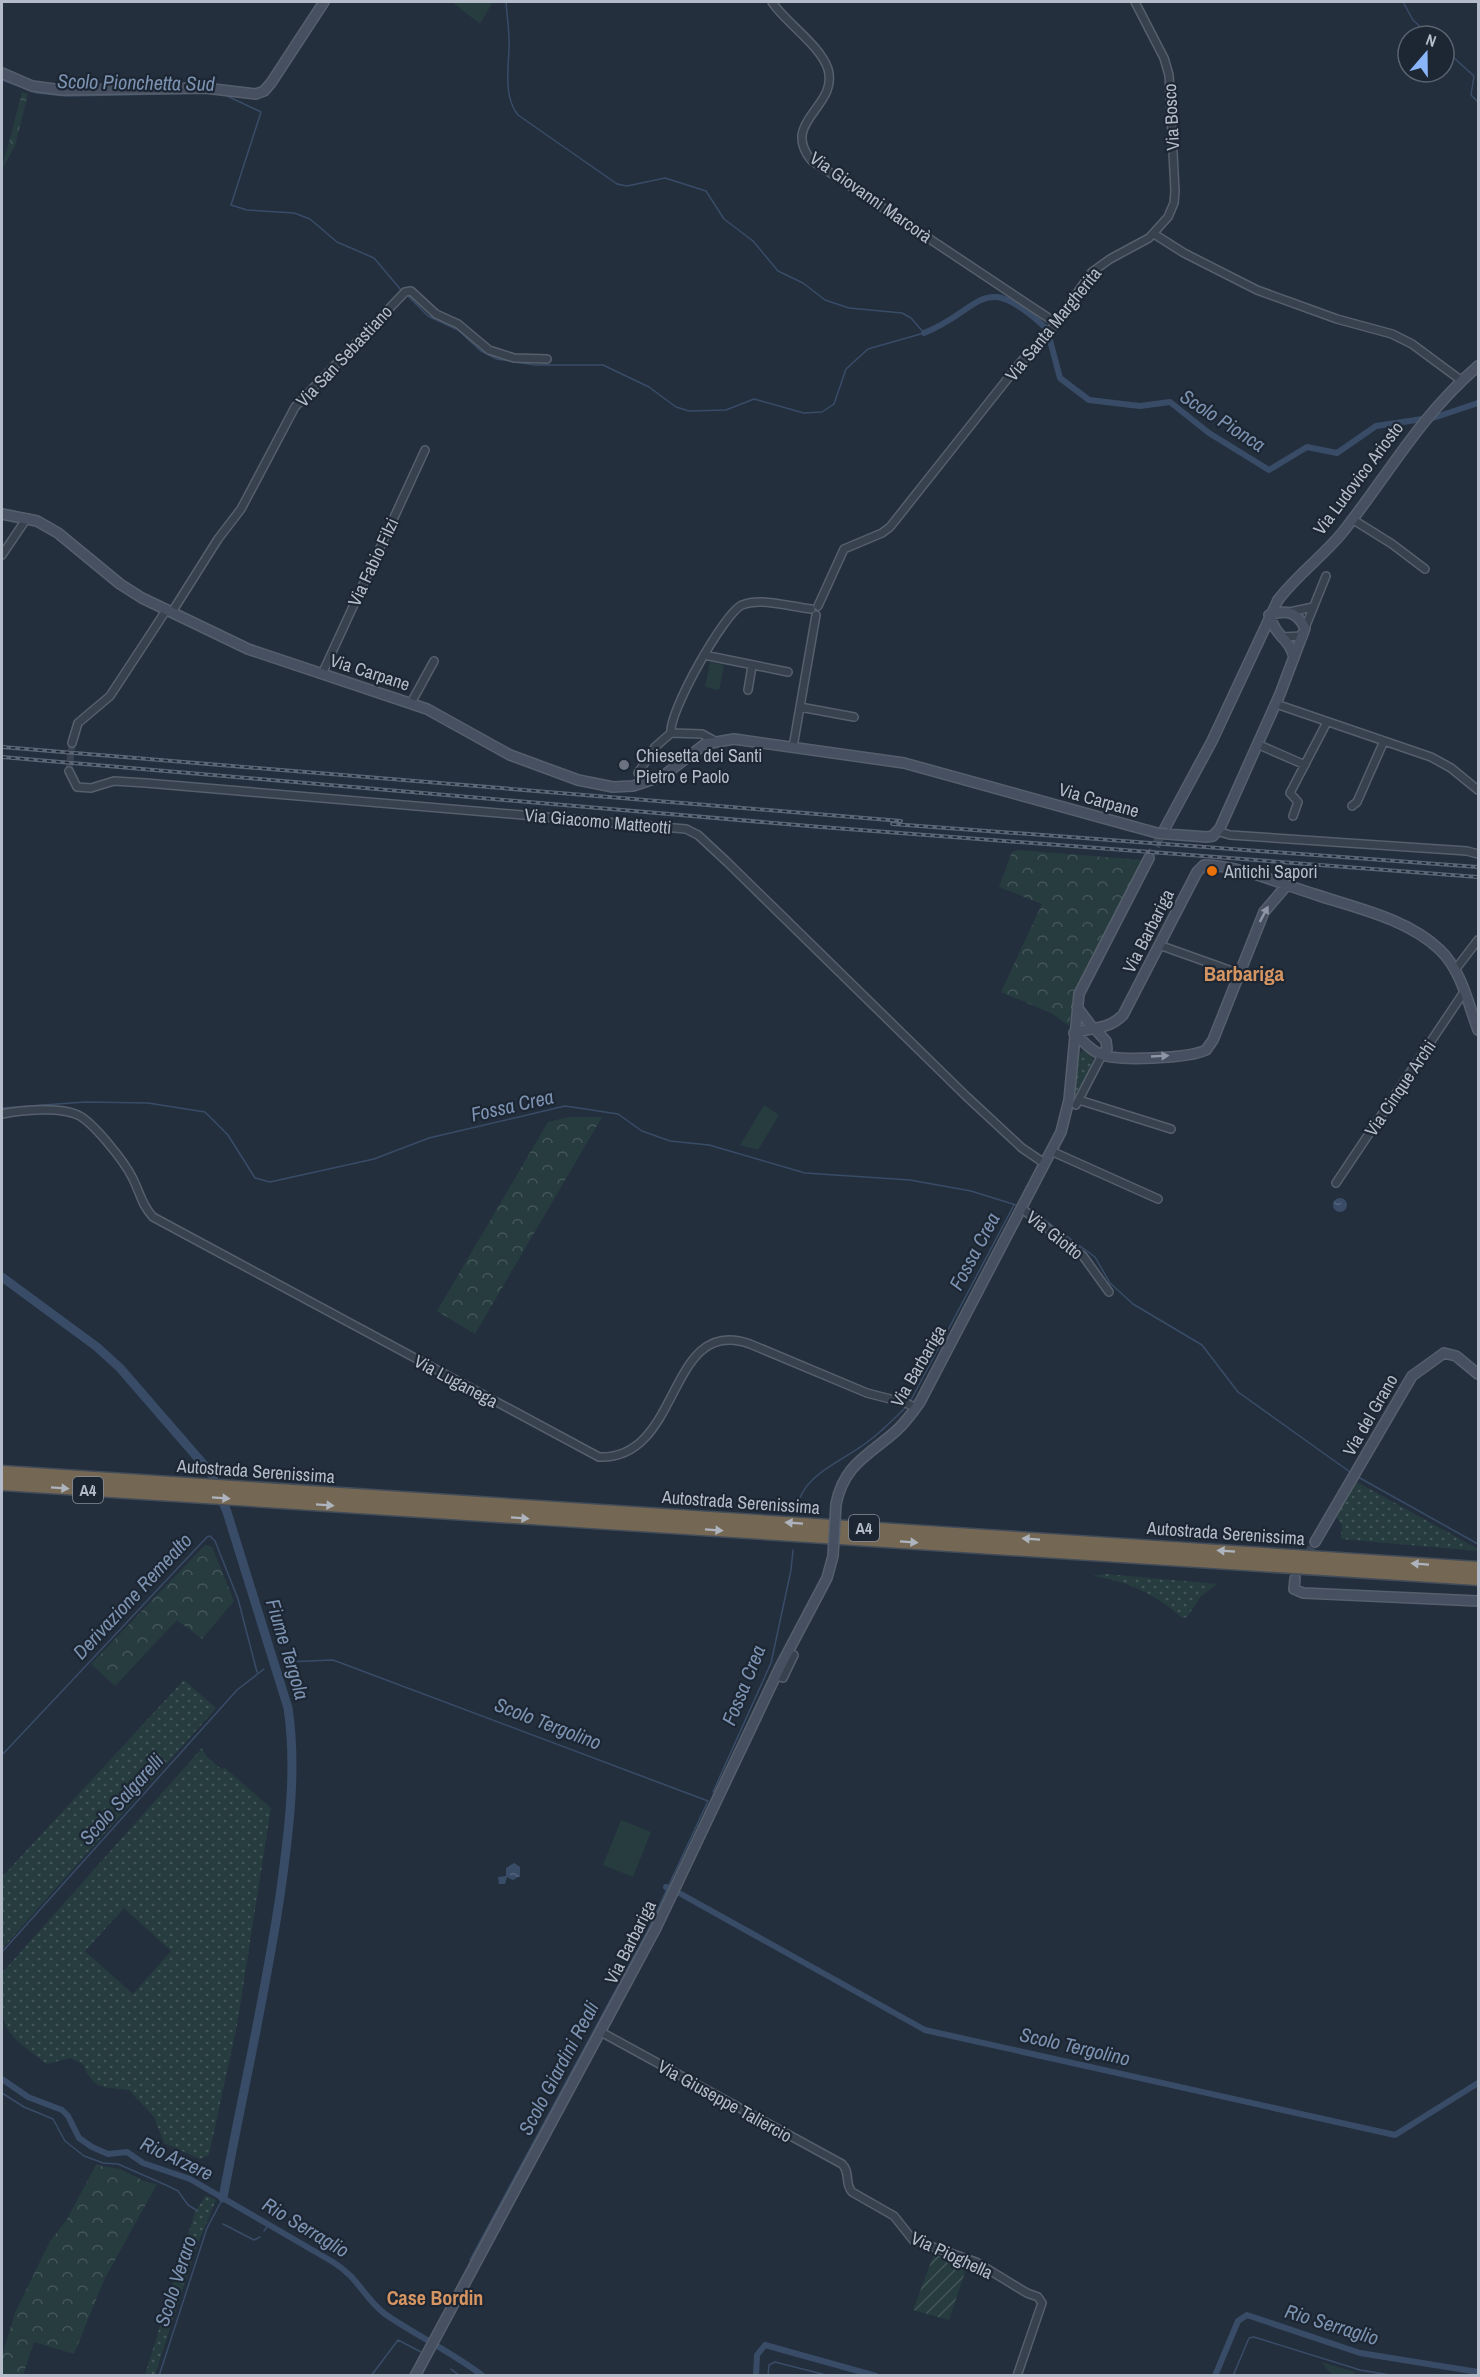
<svg xmlns="http://www.w3.org/2000/svg" width="1480" height="2377" font-family="'Archivo Narrow',sans-serif">
  <style>
    .grass { fill: url(#grass-dots); fill-rule: evenodd }
    .forest { fill: url(#forest-crowns) }
    .park { fill: #263c3f }
    .garden { fill: url(#garden-furrows) }
    .water { fill: url(#water-ripples) }
    .lines { fill: none; stroke-linecap: round; stroke-linejoin: round }
    .stream { stroke: #394c67; stroke-width: 1.5 }
    .canal { stroke: #394c67; stroke-width: 6 }
    .river { stroke: #394c67; stroke-width: 9 }
    .street-tunnel { stroke: #3a4453; stroke-width: 7; stroke-dasharray: 7 3.5; stroke-linecap: butt }
    .secondary-tunnel { stroke: #3a4453; stroke-width: 9; stroke-dasharray: 9 4.5; stroke-linecap: butt }
    .street-casing { stroke: #565f6c; stroke-width: 10 }
    .secondary-casing { stroke: #565f6c; stroke-width: 12 }
    .highway-casing { stroke: #434c59; stroke-width: 15 }
    .street { stroke: #38414e; stroke-width: 7 }
    .secondary { stroke: #465061; stroke-width: 9 }
    .highway { stroke: #746855; stroke-width: 12 }
    .rail-casing { stroke: #5a6575; stroke-width: 4 }
    .rail { stroke: #1d2633; stroke-width: 1.5; stroke-dasharray: 4.5; stroke-linecap: butt }
    .secondary-bridge-casing { stroke: #565f6c; stroke-width: 12; stroke-linecap: butt }
    .secondary-bridge { stroke: #465061; stroke-width: 9 }
    .oneway { fill: #8e96a5 }
    .oneway2 { fill: #aeb4bd }
    .worship-dot { fill: #6b7280; stroke: #1d2633; stroke-width: 2 }
    .food-dot { fill: #e8710a; stroke: #1d2633; stroke-width: 2 }
    .labels { text-anchor: middle; dominant-baseline: central; stroke-width: 4.5; stroke-linejoin: round; paint-order: stroke }
    .shield { fill: #1d2633; stroke: #878f9c; stroke-width: 1.5 }
    .shield-label { font-size: 16px; font-weight: bold; fill: #b4bcc9 }
    .street-label { font-size: 18px; fill: #b4bcc9; stroke: #1d2633 }
    .poi-label { font-size: 18px; fill: #b4bcc9; stroke: #1d2633; text-anchor: start }
    .water-label { font-size: 20px; font-style: italic; fill: #7c92b1; stroke: #1d2633 }
    .neighbourhood-label { font-size: 20px; font-weight: bold; fill: #d59563; stroke: #1d2633 }
    .quarter-label { font-size: 21px; font-weight: bold; fill: #d59563; stroke: #1d2633 }
  </style>
  <defs>
    <pattern id="grass-dots" width="8" height="8" patternUnits="userSpaceOnUse" patternTransform="scale(1.5)"><rect width="8" height="8" fill="#263c3f"/><path d="M2 2h.1M6 6h.1" fill="none" stroke="#435659" stroke-width="1.8" stroke-linecap="round"/></pattern>
    <pattern id="forest-crowns" width="20" height="18" patternUnits="userSpaceOnUse" patternTransform="scale(1.5)"><rect width="20" height="18" fill="#263c3f"/><path d="M2 6a3 3 0 1 1 6 0M12 15a3 3 0 1 1 6 0" fill="none" stroke="#435659"/></pattern>
    <pattern id="garden-furrows" width="10" height="10" patternUnits="userSpaceOnUse" patternTransform="scale(1.5)"><rect width="10" height="10" fill="#263c3f"/><path d="M-1 1l2-2M0 10L10 0M9 11l2-2" fill="none" stroke="#435659"/></pattern>
    <pattern id="water-ripples" width="26" height="14" patternUnits="userSpaceOnUse" patternTransform="scale(1.5)"><rect width="26" height="14" fill="#394c67"/><path d="M2 4q2-2 4 0t4 0M15 11q2-2 4 0t4 0" fill="none" stroke="#53647b"/></pattern>
  </defs>
  <rect width="100%" height="100%" fill="#242f3e"/>
  <path class="grass" d="M1083 1050 1091 1052 1094 1064 1074 1103 1078 1056Z
    M1355 1481 1478 1549V1551L1341 1539 1342 1524 1334 1515Z
    M1106 1574 1217 1584 1201 1596 1187 1617 1182 1618C1156 1594 1128 1582 1094 1576Z
    M184 1680 216 1708 2 1949V1877Z
    M202 1748 206 1756 221 1769 225 1768 271 1808 237 2025 209 2155 200 2159 164 2143 154 2117 129 2090C103 2087 93 2090 83 2064L70 2058 47 2064C0 2029 2 2032 2 1973ZM124 1908 171 1951 133 1994 85 1951Z
    M206 2195 216 2200 196 2248 155 2375H145L195 2212Z"/>
  <path class="forest" d="M22 92 28 94 15 146 2 169Z
    M1018 850 1143 860 1076 987 1069 1026 1053 1014 1001 992 1042 904 999 887 1012 852Z
    M569 1117H602L475 1334 437 1311 548 1122Z
    M205 1545 212 1547 234 1601 202 1639 177 1620 115 1686 91 1664Z
    M96 2165 120 2169 146 2182 157 2184 104 2280 74 2354 34 2342 23 2375H2V2356L15 2313 50 2241 66 2221Z"/>
  <path class="park" d="M452 2H493L480 24Z
    M710 662 724 665 719 690 705 687Z
    M764 1105 779 1115 758 1150 740 1145Z
    M621 1820 651 1832 633 1877 603 1865Z
    M1321 2362 1355 2372 1354 2375H1332Z"/>
  <path class="garden" d="M934 2254 967 2266 949 2320 913 2310Z"/>
  <path class="water" d="M1333 1205a7 7 0 1 1 14 0a7 7 0 1 1-14 0Z
    M514 1863 520 1867V1876L513 1880 507 1877 505 1884H499L498 1877 506 1876V1868Z"/>
  <g class="lines">
    <path class="stream" d="M1403 2 1413 20 1430 36
      M1444 49 1474 76 1471 95 1478 102
      M2 80 37 93 67 96 208 93
      M225 95 261 112 231 205 247 210 294 213 310 219 337 242 374 258 401 290
      M407 295 428 316 458 330 481 351 497 359 535 365H603L649 387 676 407 689 411 726 410 754 399 804 413 822 412 834 404 846 369 868 349 924 333 911 318 902 313 849 308 825 300 803 283 778 271 753 241 724 219 706 191 665 178 627 186 617 184 518 115C504 98 508 70 509 50 510 34 507 17 506 2
      M2 1108 85 1102 148 1103 205 1112 228 1135 255 1178 270 1182 374 1159 429 1138 565 1106 618 1114 642 1131 670 1141 709 1145 805 1173 910 1180 971 1191 1016 1205
      M1030 1209 1095 1257 1110 1283 1133 1304 1202 1345 1238 1392 1350 1472
      M911 1400 1014 1205
      M1358 1477 1478 1544
      M796 1509C804 1472 843 1462 870 1440 882 1431 894 1419 905 1408
      M284 1662 333 1660 708 1801 647 1932 470 2260
      M2 1755 207 1537 210 1536 215 1541 238 1599 257 1672
      M713 1792 771 1663 791 1570 793 1550
      M2 1952 237 1690 264 1669
      M2 2093 24 2107 53 2119 65 2141 84 2156 103 2163 118 2164 168 2186 178 2191 188 2205 198 2211
      M223 2224 254 2240 260 2237
      M264 2231 269 2224
      M451 2369 460 2376
      M159 2376 207 2228 223 2198
      M371 2376 398 2340 421 2352
      M768 2376 769 2365 775 2362 830 2376
      M1233 2376 1249 2338 1254 2337 1360 2370 1396 2376"/>
    <path class="canal" d="M924 333C983 310 981 267 1047 329L1060 378 1089 400 1140 406 1170 402 1209 433 1269 470 1307 447 1337 453 1376 426 1436 417 1478 403
      M666 1887 670 1888
      M681 1894 925 2030 1395 2135 1478 2083
      M2 2079 28 2097 62 2110 68 2116 79 2138 92 2147 108 2154 127 2152 143 2163 190 2179 333 2262C359 2278 364 2298 385 2314 417 2336 452 2352 483 2376
      M756 2376 757 2355 765 2345 876 2376
      M1215 2376 1238 2321 1247 2315 1360 2353 1478 2372"/>
    <path class="river" d="M2 1277 97 1347 120 1368 211 1473 227 1512 288 1708C297 1768 289 1830 281 1889 266 1993 242 2095 223 2198"/>
    <path class="street-tunnel" d="M69 771 72 743"/>
    <path class="secondary-tunnel" d="M1149 858 1164 830
      M1295 1579 1315 1542"/>
    <g class="street-casing">
      <path id="street" d="M772 2C786 23 820 45 828 69 839 107 780 121 811 160L1056 323
        M1154 234 1184 253 1257 290 1337 319 1392 334 1412 344 1462 381
        M1352 519 1392 544 1425 569
        M2 555 27 518
        M818 606 844 549 882 533 890 527 1020 363 1053 327 1092 272 1110 259 1149 238 1168 217 1174 203 1175 191 1169 75 1164 58 1135 2
        M172 612 218 539 241 509 295 407 405 292 411 291 436 314 458 324 489 350 514 358 547 359
        M1290 612 1313 607
        M1305 628 1326 576
        M1281 637 1303 636
        M704 655 788 672
        M322 674 425 450
        M748 690 752 666
        M411 703 434 661
        M1276 704 1431 757 1451 768 1478 790
        M800 707 854 717
        M671 733C668 713 724 613 742 605 761 597 791 607 811 609
        M72 743 78 723 110 696 167 609
        M1257 744 1305 765
        M793 747 816 615
        M69 771 77 787 91 788 114 781 146 783 686 829 698 835 726 861 966 1096 1022 1148 1044 1163
        M638 773 655 747 671 733 702 734 713 740
        M1352 806 1357 802 1384 741
        M1293 816 1298 802 1290 793 1327 722
        M1217 831 1230 835 1467 851 1478 854
        M1159 945 1232 971
        M1455 970 1478 940
        M1079 1100 1171 1129
        M1076 1105 1102 1055
        M2 1114C21 1110 62 1106 80 1116 95 1125 124 1161 132 1177 140 1192 141 1204 153 1217L599 1457C683 1460 666 1314 750 1344L867 1393 906 1403 916 1408
        M1051 1151 1158 1199
        M1336 1183 1464 992
        M1021 1208 1083 1256 1109 1292
        M776 1676 783 1678 794 1655
        M601 2032 842 2164C851 2173 844 2183 852 2192L894 2216 913 2240 976 2262 1027 2293 1038 2297 1042 2303 1017 2376"/>
    </g>
    <g class="secondary-casing">
      <path id="secondary" d="M2 73 32 86 62 90 205 88 256 94 264 91 271 83 324 2
        M2 514 37 521 58 533 120 584 142 598 248 649 427 709 510 755 578 780 613 787 633 786 663 776 705 744 734 739 904 763 1157 833
        M1270 615C1275 637 1290 638 1294 658
        M1164 830 1212 741 1278 600C1297 575 1322 557 1342 533 1389 474 1419 417 1478 366
        M1167 834 1207 837 1213 836 1220 828 1280 694 1305 628C1297 612 1287 609 1269 615
        M1077 1007 1092 1027
        M1095 1029 1106 1041 1107 1049 1102 1055
        M1074 1033C1093 1027 1108 1030 1123 1015L1197 872 1204 865C1242 866 1278 883 1314 894 1355 908 1406 918 1439 949 1461 969 1468 1003 1478 1030
        M1074 1033C1082 1040 1090 1050 1100 1054 1116 1062 1190 1058 1206 1050L1213 1040 1264 912 1287 885
        M836 1504C844 1464 869 1455 896 1431 906 1422 913 1412 920 1402L1061 1132 1069 1100 1079 994 1149 858
        M1315 1542 1412 1376 1444 1353 1456 1356 1478 1374
        M1295 1579 1294 1589 1303 1593 1478 1601
        M415 2376 656 1928 780 1667 827 1578 833 1556"/>
    </g>
    <g class="highway-casing">
      <path id="highway" d="M2 1472 1478 1568
        M2 1484 1478 1579"/>
    </g>
    <use href="#street" class="street"/>
    <use href="#secondary" class="secondary"/>
    <use href="#highway" class="highway"/>
    <g class="rail-casing">
      <path id="rail" d="M2 747 901 821
        M2 757 821 827 1478 877
        M892 824 1478 867"/>
    </g>
    <use href="#rail" class="rail"/>
    <g class="secondary-bridge-casing">
      <path id="secondary-bridge" d="M1157 833 1167 834
        M833 1556 836 1504"/>
    </g>
    <use href="#secondary-bridge" class="secondary-bridge"/>
  </g>
  <defs><path id="oneway-solid" d="M-6-.8H1V-3.2L6.5 0L1 3.2V.8H-6Z" transform="scale(1.5)"/></defs>
  <g class="oneway">
    <use href="#oneway-solid" transform="translate(1264 914) rotate(-62)"/>
    <use href="#oneway-solid" transform="translate(1160 1056) rotate(-3)"/>
  </g>
  <g class="oneway2">
    <use href="#oneway-solid" transform="translate(60 1488) rotate(4)"/>
    <use href="#oneway-solid" transform="translate(221 1498) rotate(4)"/>
    <use href="#oneway-solid" transform="translate(325 1505) rotate(4)"/>
    <use href="#oneway-solid" transform="translate(520 1518) rotate(4)"/>
    <use href="#oneway-solid" transform="translate(794 1523) rotate(-176)"/>
    <use href="#oneway-solid" transform="translate(714 1530) rotate(4)"/>
    <use href="#oneway-solid" transform="translate(1031 1539) rotate(-176)"/>
    <use href="#oneway-solid" transform="translate(909 1542) rotate(4)"/>
    <use href="#oneway-solid" transform="translate(1226 1551) rotate(-176)"/>
    <use href="#oneway-solid" transform="translate(1420 1564) rotate(-176)"/>
  </g>
  <circle class="worship-dot" cx="624" cy="765" r="6"/>
  <circle class="food-dot" cx="1212" cy="871" r="6"/>
  <g class="labels">
    <g class="shield">
      <rect x="73" y="1477" width="30" height="26" rx="4.5"/>
      <rect x="849" y="1515" width="30" height="26" rx="4.5"/>
    </g>
    <g class="shield-label">
      <text x="88" y="1490">A4</text>
      <text x="864" y="1528">A4</text>
    </g>
    <g class="street-label">
      <text transform="translate(1171 117) rotate(-93)">Via Bosco</text>
      <text transform="translate(871 197) rotate(35)">Via Giovanni Marcorà</text>
      <text transform="translate(1053 324) rotate(-51)">Via Santa Margherita</text>
      <text transform="translate(344 356) rotate(-47)">Via San Sebastiano</text>
      <text transform="translate(1358 478) rotate(-53)">Via Ludovico Ariosto</text>
      <text transform="translate(373 562) rotate(-65)">Via Fabio Filzi</text>
      <text transform="translate(370 672) rotate(18)">Via Carpane</text>
      <text transform="translate(1099 800) rotate(16)">Via Carpane</text>
      <text transform="translate(598 821) rotate(5)">Via Giacomo Matteotti</text>
      <text transform="translate(1148 931) rotate(-63)">Via Barbariga</text>
      <text transform="translate(1400 1088) rotate(-56)">Via Cinque Archi</text>
      <text transform="translate(1055 1235) rotate(38)">Via Giotto</text>
      <text transform="translate(918 1366) rotate(-60)">Via Barbariga</text>
      <text transform="translate(456 1381) rotate(28)">Via Luganega</text>
      <text transform="translate(1370 1415) rotate(-60)">Via del Grano</text>
      <text transform="translate(256 1471) rotate(4)">Autostrada Serenissima</text>
      <text transform="translate(741 1502) rotate(4)">Autostrada Serenissima</text>
      <text transform="translate(1226 1533) rotate(4)">Autostrada Serenissima</text>
      <text transform="translate(630 1942) rotate(-63)">Via Barbariga</text>
      <text transform="translate(725 2101) rotate(29)">Via Giuseppe Taliercio</text>
      <text transform="translate(952 2255) rotate(25)">Via Pioghella</text>
    </g>
    <g class="poi-label">
      <text x="636" y="755">Chiesetta dei Santi<tspan x="636" dy="21">Pietro e Paolo</tspan></text>
      <text x="1224" y="871">Antichi Sapori</text>
    </g>
    <g class="water-label">
      <text transform="translate(136 82) rotate(1)">Scolo Pionchetta Sud</text>
      <text transform="translate(1223 420) rotate(33)">Scolo Pionca</text>
      <text transform="translate(512 1105) rotate(-13)">Fossa Crea</text>
      <text transform="translate(974 1251) rotate(-62)">Fossa Crea</text>
      <text transform="translate(132 1596) rotate(-47)">Derivazione Remealto</text>
      <text transform="translate(288 1649) rotate(73)">Fiume Tergola</text>
      <text transform="translate(743 1685) rotate(-68)">Fossa Crea</text>
      <text transform="translate(548 1723) rotate(21)">Scolo Tergolino</text>
      <text transform="translate(121 1799) rotate(-48)">Scolo Salgarelli</text>
      <text transform="translate(1075 2046) rotate(13)">Scolo Tergolino</text>
      <text transform="translate(558 2068) rotate(-62)">Scolo Giardini Reali</text>
      <text transform="translate(177 2158) rotate(25)">Rio Arzere</text>
      <text transform="translate(306 2227) rotate(31)">Rio Serraglio</text>
      <text transform="translate(175 2281) rotate(-72)">Scolo Veraro</text>
      <text transform="translate(1332 2324) rotate(17)">Rio Serraglio</text>
    </g>
    <g class="neighbourhood-label">
      <text x="435" y="2297">Case Bordin</text>
    </g>
    <g class="quarter-label">
      <text x="1244" y="973">Barbariga</text>
    </g>
  </g>
  <rect width="1480" height="2377" fill="none" stroke="#b4bcc9" stroke-width="6"/>
  <g transform="translate(1426 54) rotate(20)"><circle r="28" fill="#1d2633" stroke="#59626f" stroke-width="1.5"/>
  <path d="M0-4.5L10 22L0 15L-10 22Z" fill="#8ab4f8"/>
  <text y="-9" font-size="16" font-weight="bold" text-anchor="middle" fill="#b4bcc9">N</text>
  </g>
</svg>
